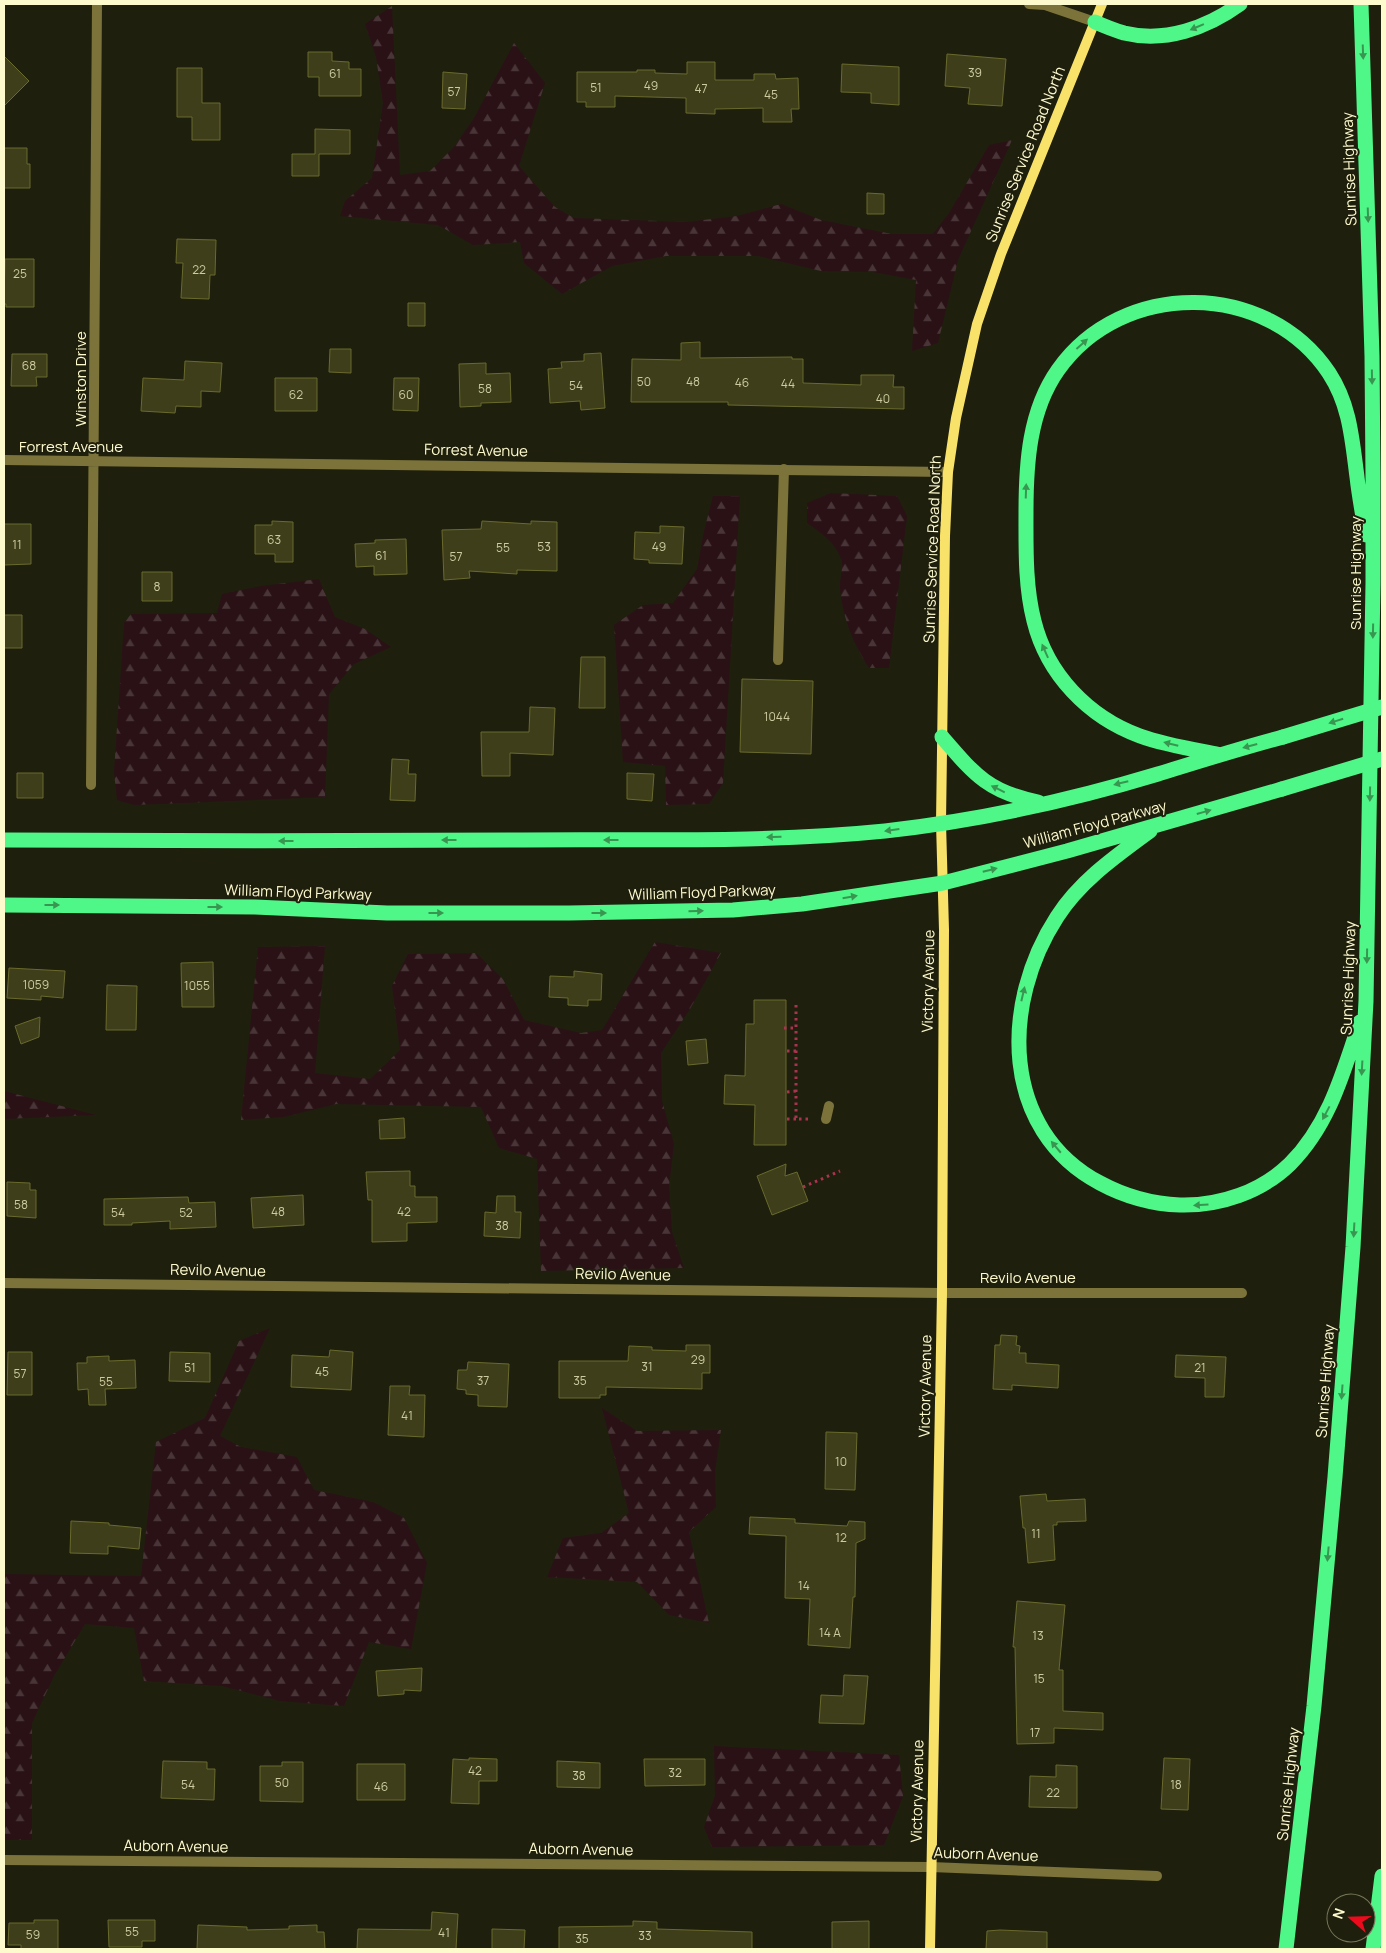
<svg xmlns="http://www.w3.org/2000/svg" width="1386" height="1953" font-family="Manrope,sans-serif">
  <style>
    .forest { fill: url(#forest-firs) }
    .building { fill: #3e3f1a; stroke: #696a2d }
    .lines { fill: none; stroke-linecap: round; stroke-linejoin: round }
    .path { stroke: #ab3350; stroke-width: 3; stroke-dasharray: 2.5 4; stroke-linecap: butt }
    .lane { stroke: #7c733a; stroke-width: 10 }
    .street { stroke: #7c733a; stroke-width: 10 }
    .secondary { stroke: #f8e269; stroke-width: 10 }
    .highway { stroke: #4ef788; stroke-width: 15 }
    .highway-bridge { stroke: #4ef788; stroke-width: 15 }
    .oneway { fill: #399651 }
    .labels { text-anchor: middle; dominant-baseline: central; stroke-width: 4; stroke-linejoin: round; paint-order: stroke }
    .number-label { font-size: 12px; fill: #cdcba1 }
    .street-label { font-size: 15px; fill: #fdface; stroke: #1f1f0d }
  </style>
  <defs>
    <pattern id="forest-firs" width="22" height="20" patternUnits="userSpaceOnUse" patternTransform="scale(1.25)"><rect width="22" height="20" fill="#291116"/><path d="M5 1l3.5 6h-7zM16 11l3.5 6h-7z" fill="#493537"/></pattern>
  </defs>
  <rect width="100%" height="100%" fill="#1f1f0d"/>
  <path class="forest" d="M392 6 400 175 430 171 454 147 474 118 514 43 545 83 519 166 555 207 574 218 686 222 737 216 781 204 821 220 892 234H933L949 213 989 145 1012 140 958 260 938 343 912 351 916 280 873 272 821 271 758 256H666L612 266 562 294 524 263 520 242 473 245 438 225 340 216 345 201 372 178 383 103 376 57 365 24Z
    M831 493 897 496 907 516 889 668H869C853 643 843 619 840 589 839 580 844 567 841 559 835 542 821 533 807 523V503Z
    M713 496H740L723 783 709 804 666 805 665 766 623 762 614 625 643 605 673 603 697 569 704 531Z
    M319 579 335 617 365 629 391 647 354 664 329 694 325 797 134 805 117 800 114 772 124 623 131 614 217 613 222 594 261 586Z
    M655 942 721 953 690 1009 661 1053 662 1101 674 1144 669 1186 672 1232 684 1268 541 1271 537 1159 499 1148 481 1107 336 1104 284 1117 241 1120 258 947 325 946 315 1073 370 1079 400 1050 392 986 408 954 476 953 503 979 524 1020 581 1033 602 1030Z
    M4 1091 96 1115 4 1119Z
    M270 1328 220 1436 241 1447 297 1457 314 1490 373 1502 404 1518 427 1563 411 1649 369 1642 344 1706 280 1701 222 1686 144 1681 134 1628 85 1624 54 1676 32 1723V1840H4V1574L141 1576 156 1442 205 1418 239 1341Z
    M602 1408 637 1431 721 1430 715 1471 716 1507 689 1532 709 1623 669 1615 637 1582 547 1577 563 1538 601 1533 629 1513Z
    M714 1746 899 1755 903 1796 884 1845 712 1847 704 1827 715 1795Z"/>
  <path class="building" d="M308 52H332V61L349 62V69H361V96H319V77H308Z
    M947 54 1006 59 1002 106 968 104 970 88 945 86Z
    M4 56 29 81 4 106Z
    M687 62H715V80H754V74H775L776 79 798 78 799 109H791L792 122H763V108L715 109V114L686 113V98L615 96V107H586V102H577V72H637V70H655V73L687 74Z
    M842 64 899 67V105L871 103V93L841 92Z
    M177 68H202V103H220V140H192V117H177Z
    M443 72 467 74 465 109 442 108Z
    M315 129 350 130V154H319V176H292V154H315Z
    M4 148H27V164H30V188H4Z
    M867 193 884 194V214H867Z
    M177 239 216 240 215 275H210L209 299 181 298 183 263H176Z
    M5 259H34V307H6V304H4Z
    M408 303H425V326H408Z
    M700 342V358L792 357V359H803V383L861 385V375H894L893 387H904V409L728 405V402H631L632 359 681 360V343Z
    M330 349H351V373L329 372Z
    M601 353 605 408 581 410 580 401 550 403 548 369 562 368 561 362 584 361V354Z
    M12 354H47V377H36L37 386H11Z
    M185 361 222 363 220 392 201 391V407L176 406 175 413 141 411 143 378 184 380Z
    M486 363V374L510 373 511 402 481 403V406L460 407 459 364Z
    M275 378H317V411H275Z
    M394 378H419L418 411 393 410Z
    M272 521 293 522V562H275V554H255V525H272Z
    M482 521 531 524V521L557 522V571L517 570V574L469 571 470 578 444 580 442 530 481 529Z
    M4 524H31V564L4 565Z
    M660 526 684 527 682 564 649 563V560L634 559 635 532 660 533Z
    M406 539 407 574 374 575V566L356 567 355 544 375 543V540Z
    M142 572H172V601H142Z
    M4 615H22V648H4Z
    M581 657H605V708H579Z
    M742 679 813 681 811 754 740 752Z
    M530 707 555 708 553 755 510 753V776H482L481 732H529Z
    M392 759 409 760 408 774H416L415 801 390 800Z
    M17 773H43V798H17Z
    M627 773 654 774 652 801 627 799Z
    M213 962 214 1007H182L181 963Z
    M9 968 65 971 63 998 41 996V1000L7 998Z
    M574 971 602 974 601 1000H588V1006L568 1005V998L549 997 550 976 574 977Z
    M107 985 137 986 136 1030H106Z
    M754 1000H786V1145H754L755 1105 724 1104 725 1075 745 1076 746 1024H754Z
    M40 1017 39 1037 21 1044 15 1026Z
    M706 1039 708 1063 688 1065 686 1041Z
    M404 1118 405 1138 380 1139 379 1120Z
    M786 1164 785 1176 797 1172 808 1201 772 1215 757 1176Z
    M410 1171V1186H415V1197H437V1222L407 1223V1241L372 1242V1200H368L366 1172Z
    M7 1182 30 1183V1190H36V1218L7 1216Z
    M303 1195 304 1225 253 1228 251 1198Z
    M497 1196H515V1212H521L520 1238 484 1236 485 1212 496 1213Z
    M188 1197 189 1203 215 1202 216 1227 170 1229V1221L132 1223V1225H104V1199Z
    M1001 1335 1017 1336 1016 1345 1020 1346 1019 1353H1026V1363L1059 1365 1058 1388 1012 1385V1390L993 1389 995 1345H1000Z
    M686 1345H710V1373H702V1389L606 1387V1395H600V1398H559V1361H628L629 1346 652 1347V1350L686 1351Z
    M330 1350 353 1352 351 1390 291 1387 292 1355 329 1357Z
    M8 1352H32V1395H7Z
    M170 1352 210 1353V1382L169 1381Z
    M1176 1355 1226 1357 1224 1397H1205V1378L1175 1377Z
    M109 1356V1361L135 1360 136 1388 105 1389 106 1405H89L88 1389 78 1390 77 1363H87V1357Z
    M468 1362 509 1364 507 1407 478 1406V1395L466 1394V1390L457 1389 458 1370H467Z
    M390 1386H410L409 1395H425L424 1437 388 1435Z
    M826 1432 857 1433 855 1490 825 1489Z
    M1046 1494 1047 1501 1085 1499 1086 1521 1057 1522V1525H1053L1055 1560 1028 1563 1025 1528H1023L1020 1496Z
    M750 1517 795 1519V1523L847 1526 849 1521 865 1522V1539L856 1543 855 1597H853L850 1648 808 1645 810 1599 785 1598 786 1536 749 1534Z
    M71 1521 109 1523V1525L141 1528 139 1549 108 1546V1554L70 1553Z
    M1017 1601 1065 1605 1059 1670H1063V1711L1103 1713V1730L1054 1728V1743L1017 1744 1015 1647H1013Z
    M422 1668 421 1691 404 1690V1694L378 1696 376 1671Z
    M844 1675 868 1676 864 1724 819 1723 821 1695 843 1696Z
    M469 1758 497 1759V1781H479V1804L451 1803 453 1759 469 1760Z
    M1164 1758 1190 1759 1188 1810 1161 1809Z
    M644 1759H705V1785L645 1786Z
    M163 1761 207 1762V1769H215L214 1800 161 1798Z
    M557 1761 600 1763V1788L557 1787Z
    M282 1762H303V1802L260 1801V1766H282Z
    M357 1764H405V1800H357Z
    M1056 1765 1077 1766V1808L1029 1807 1030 1776 1056 1777Z
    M432 1912 458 1914 456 1949H357L358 1929 431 1930Z
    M34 1920H58V1949H21V1945H8L9 1923H34Z
    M108 1920H155V1941H142V1947H109Z
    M633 1921 657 1922V1929L752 1932V1949H559V1927L633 1926Z
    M869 1921V1949H832V1922Z
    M198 1925 247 1927V1930L289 1929V1926L317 1925V1932H324L325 1949H197Z
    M492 1929 525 1930 524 1949H492Z
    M1000 1930 1047 1932V1949H986L987 1931Z"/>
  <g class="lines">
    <path class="path" d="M796 1005V1119H810
      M784 1028H796
      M787 1051H796
      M787 1092 796 1091
      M787 1119H796
      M803 1187 840 1171"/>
    <path class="lane" d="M778 660 784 469"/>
    <path class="street" d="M1029 4 1045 5 1095 22
      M4 460 948 472
      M91 785 97 4
      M826 1119 829 1106
      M4 1283 942 1293H1242
      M4 1860 931 1867 1157 1876"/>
    <path class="secondary" d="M930 1949 942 1293 944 930 941 823 945 536 948 472 956 418 977 324 1001 254 1102 4"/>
    <path class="highway" d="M1095 22C1104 26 1114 30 1124 33 1165 43 1207 28 1240 4
      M942 737C974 774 988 792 1038 802
      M1217 754C1191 749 1165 745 1140 736 1088 717 1047 674 1034 621 1025 586 1026 548 1026 512 1026 464 1029 411 1058 370 1122 279 1267 280 1329 373 1350 405 1352 439 1357 477 1359 496 1363 516 1366 535
      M1150 831C1116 856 1080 881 1057 917 1001 1003 1000 1130 1100 1183 1126 1197 1151 1204 1180 1205 1220 1206 1261 1192 1290 1164 1329 1125 1343 1073 1360 1022
      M4 840C177 841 350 841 523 840 643 839 765 843 885 831 975 821 1072 800 1158 774 1200 761 1241 748 1283 737
      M4 905 255 907 387 913H569L733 910 802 904 943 883 1067 851 1282 789
      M1286 1949 1314 1706 1335 1477 1353 1247 1366 1001 1373 583V477L1372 356 1361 4
      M1373 1949 1382 1876"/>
    <path class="highway-bridge" d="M1283 737 1382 707
      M1282 789 1382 759"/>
  </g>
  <defs><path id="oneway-solid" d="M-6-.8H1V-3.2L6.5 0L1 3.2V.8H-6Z" transform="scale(1.25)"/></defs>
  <g class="oneway">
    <use href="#oneway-solid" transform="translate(1197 27) rotate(157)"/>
    <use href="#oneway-solid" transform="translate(1363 52) rotate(88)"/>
    <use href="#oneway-solid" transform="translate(1368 215) rotate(88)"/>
    <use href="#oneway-solid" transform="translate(1082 344) rotate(-42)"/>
    <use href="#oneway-solid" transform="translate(1372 377) rotate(89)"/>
    <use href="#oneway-solid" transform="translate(1026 491) rotate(-88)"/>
    <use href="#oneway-solid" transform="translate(1373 631) rotate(91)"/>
    <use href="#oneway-solid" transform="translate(1045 651) rotate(-114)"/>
    <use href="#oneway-solid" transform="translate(1336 721) rotate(163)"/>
    <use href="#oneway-solid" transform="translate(1171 744) rotate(-166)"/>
    <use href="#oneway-solid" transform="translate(1250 746) rotate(165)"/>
    <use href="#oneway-solid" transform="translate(1121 783) rotate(166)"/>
    <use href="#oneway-solid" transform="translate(998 789) rotate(-154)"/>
    <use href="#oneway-solid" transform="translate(1370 794) rotate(91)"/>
    <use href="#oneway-solid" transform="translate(1204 812) rotate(-16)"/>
    <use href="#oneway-solid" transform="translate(892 830) rotate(172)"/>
    <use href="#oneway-solid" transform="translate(774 837) rotate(178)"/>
    <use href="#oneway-solid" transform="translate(449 840) rotate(180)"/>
    <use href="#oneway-solid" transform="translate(611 840) rotate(180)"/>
    <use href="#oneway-solid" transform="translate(286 841) rotate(180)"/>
    <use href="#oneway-solid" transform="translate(990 870) rotate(-14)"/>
    <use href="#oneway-solid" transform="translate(850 897) rotate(-10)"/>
    <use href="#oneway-solid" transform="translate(52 905)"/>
    <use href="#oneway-solid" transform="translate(215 907)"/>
    <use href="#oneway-solid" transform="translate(696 911) rotate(-2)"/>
    <use href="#oneway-solid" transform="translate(436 913)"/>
    <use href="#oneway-solid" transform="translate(599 913)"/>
    <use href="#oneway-solid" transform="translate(1367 956) rotate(91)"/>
    <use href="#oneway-solid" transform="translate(1023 994) rotate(-77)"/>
    <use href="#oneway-solid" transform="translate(1362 1068) rotate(93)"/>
    <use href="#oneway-solid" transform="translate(1326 1113) rotate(118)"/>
    <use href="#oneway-solid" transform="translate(1056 1147) rotate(-130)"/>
    <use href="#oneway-solid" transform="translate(1201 1205) rotate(176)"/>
    <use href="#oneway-solid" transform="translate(1354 1230) rotate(93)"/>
    <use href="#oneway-solid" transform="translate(1342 1392) rotate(94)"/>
    <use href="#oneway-solid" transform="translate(1328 1554) rotate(95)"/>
  </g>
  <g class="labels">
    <g class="number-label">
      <text x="975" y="72">39</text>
      <text x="335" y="73">61</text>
      <text x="651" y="85">49</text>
      <text x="596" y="87">51</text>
      <text x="701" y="88">47</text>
      <text x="454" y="91">57</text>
      <text x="771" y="94">45</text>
      <text x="199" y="269">22</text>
      <text x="20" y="273">25</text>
      <text x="29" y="365">68</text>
      <text x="644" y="381">50</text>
      <text x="693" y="381">48</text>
      <text x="742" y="382">46</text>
      <text x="788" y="383">44</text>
      <text x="576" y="385">54</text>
      <text x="485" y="388">58</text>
      <text x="296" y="394">62</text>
      <text x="406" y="394">60</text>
      <text x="883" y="398">40</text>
      <text x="274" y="539">63</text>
      <text x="17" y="544">11</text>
      <text x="544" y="546">53</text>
      <text x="659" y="546">49</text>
      <text x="503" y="547">55</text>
      <text x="381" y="555">61</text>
      <text x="456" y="556">57</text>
      <text x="157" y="586">8</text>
      <text x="777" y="716">1044</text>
      <text x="36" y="984">1059</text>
      <text x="197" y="985">1055</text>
      <text x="21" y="1204">58</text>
      <text x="278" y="1211">48</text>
      <text x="404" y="1211">42</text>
      <text x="118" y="1212">54</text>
      <text x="186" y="1212">52</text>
      <text x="502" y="1225">38</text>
      <text x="698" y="1359">29</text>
      <text x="647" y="1366">31</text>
      <text x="190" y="1367">51</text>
      <text x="1200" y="1367">21</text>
      <text x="322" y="1371">45</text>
      <text x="20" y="1373">57</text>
      <text x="483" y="1380">37</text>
      <text x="580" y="1380">35</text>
      <text x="106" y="1381">55</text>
      <text x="407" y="1415">41</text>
      <text x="841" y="1461">10</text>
      <text x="1036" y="1533">11</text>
      <text x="841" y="1537">12</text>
      <text x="804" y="1585">14</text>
      <text x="830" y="1632">14 A</text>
      <text x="1038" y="1635">13</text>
      <text x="1039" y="1678">15</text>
      <text x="1035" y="1732">17</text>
      <text x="475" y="1770">42</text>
      <text x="675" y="1772">32</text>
      <text x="579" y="1775">38</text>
      <text x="282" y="1782">50</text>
      <text x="188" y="1784">54</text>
      <text x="1176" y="1784">18</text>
      <text x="381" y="1786">46</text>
      <text x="1053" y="1792">22</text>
      <text x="132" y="1931">55</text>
      <text x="444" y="1932">41</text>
      <text x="33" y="1934">59</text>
      <text x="645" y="1935">33</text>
      <text x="582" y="1938">35</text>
    </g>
    <g class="street-label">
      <text transform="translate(1025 154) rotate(-68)">Sunrise Service Road North</text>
      <text transform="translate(1349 169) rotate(-92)">Sunrise Highway</text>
      <text transform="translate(80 379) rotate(-90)">Winston Drive</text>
      <text x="71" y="446">Forrest Avenue</text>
      <text transform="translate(476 450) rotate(1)">Forrest Avenue</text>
      <text transform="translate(932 549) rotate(-88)">Sunrise Service Road North</text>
      <text transform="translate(1355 573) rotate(-90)">Sunrise Highway</text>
      <text transform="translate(1095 824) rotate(-15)">William Floyd Parkway</text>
      <text transform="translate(298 892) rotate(2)">William Floyd Parkway</text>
      <text transform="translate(702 892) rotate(-2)">William Floyd Parkway</text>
      <text transform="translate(1348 978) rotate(-88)">Sunrise Highway</text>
      <text transform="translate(928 981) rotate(-89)">Victory Avenue</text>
      <text transform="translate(218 1270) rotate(1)">Revilo Avenue</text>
      <text transform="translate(623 1274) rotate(1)">Revilo Avenue</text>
      <text x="1028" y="1277">Revilo Avenue</text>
      <text transform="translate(1325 1381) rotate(-86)">Sunrise Highway</text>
      <text transform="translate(925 1386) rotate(-89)">Victory Avenue</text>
      <text transform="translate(1288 1784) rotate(-84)">Sunrise Highway</text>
      <text transform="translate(917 1791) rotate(-89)">Victory Avenue</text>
      <text transform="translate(176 1846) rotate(1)">Auborn Avenue</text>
      <text transform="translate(581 1849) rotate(1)">Auborn Avenue</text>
      <text transform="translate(986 1854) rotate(2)">Auborn Avenue</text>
    </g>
  </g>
  <rect width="1386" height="1953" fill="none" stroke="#fdface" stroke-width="10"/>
  <g transform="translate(1351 1918) rotate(290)"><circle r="24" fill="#1f1f0d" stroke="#78775a"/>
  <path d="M0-4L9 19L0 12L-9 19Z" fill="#ec0b1d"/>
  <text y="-8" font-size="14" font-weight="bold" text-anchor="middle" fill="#fdface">N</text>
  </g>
</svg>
